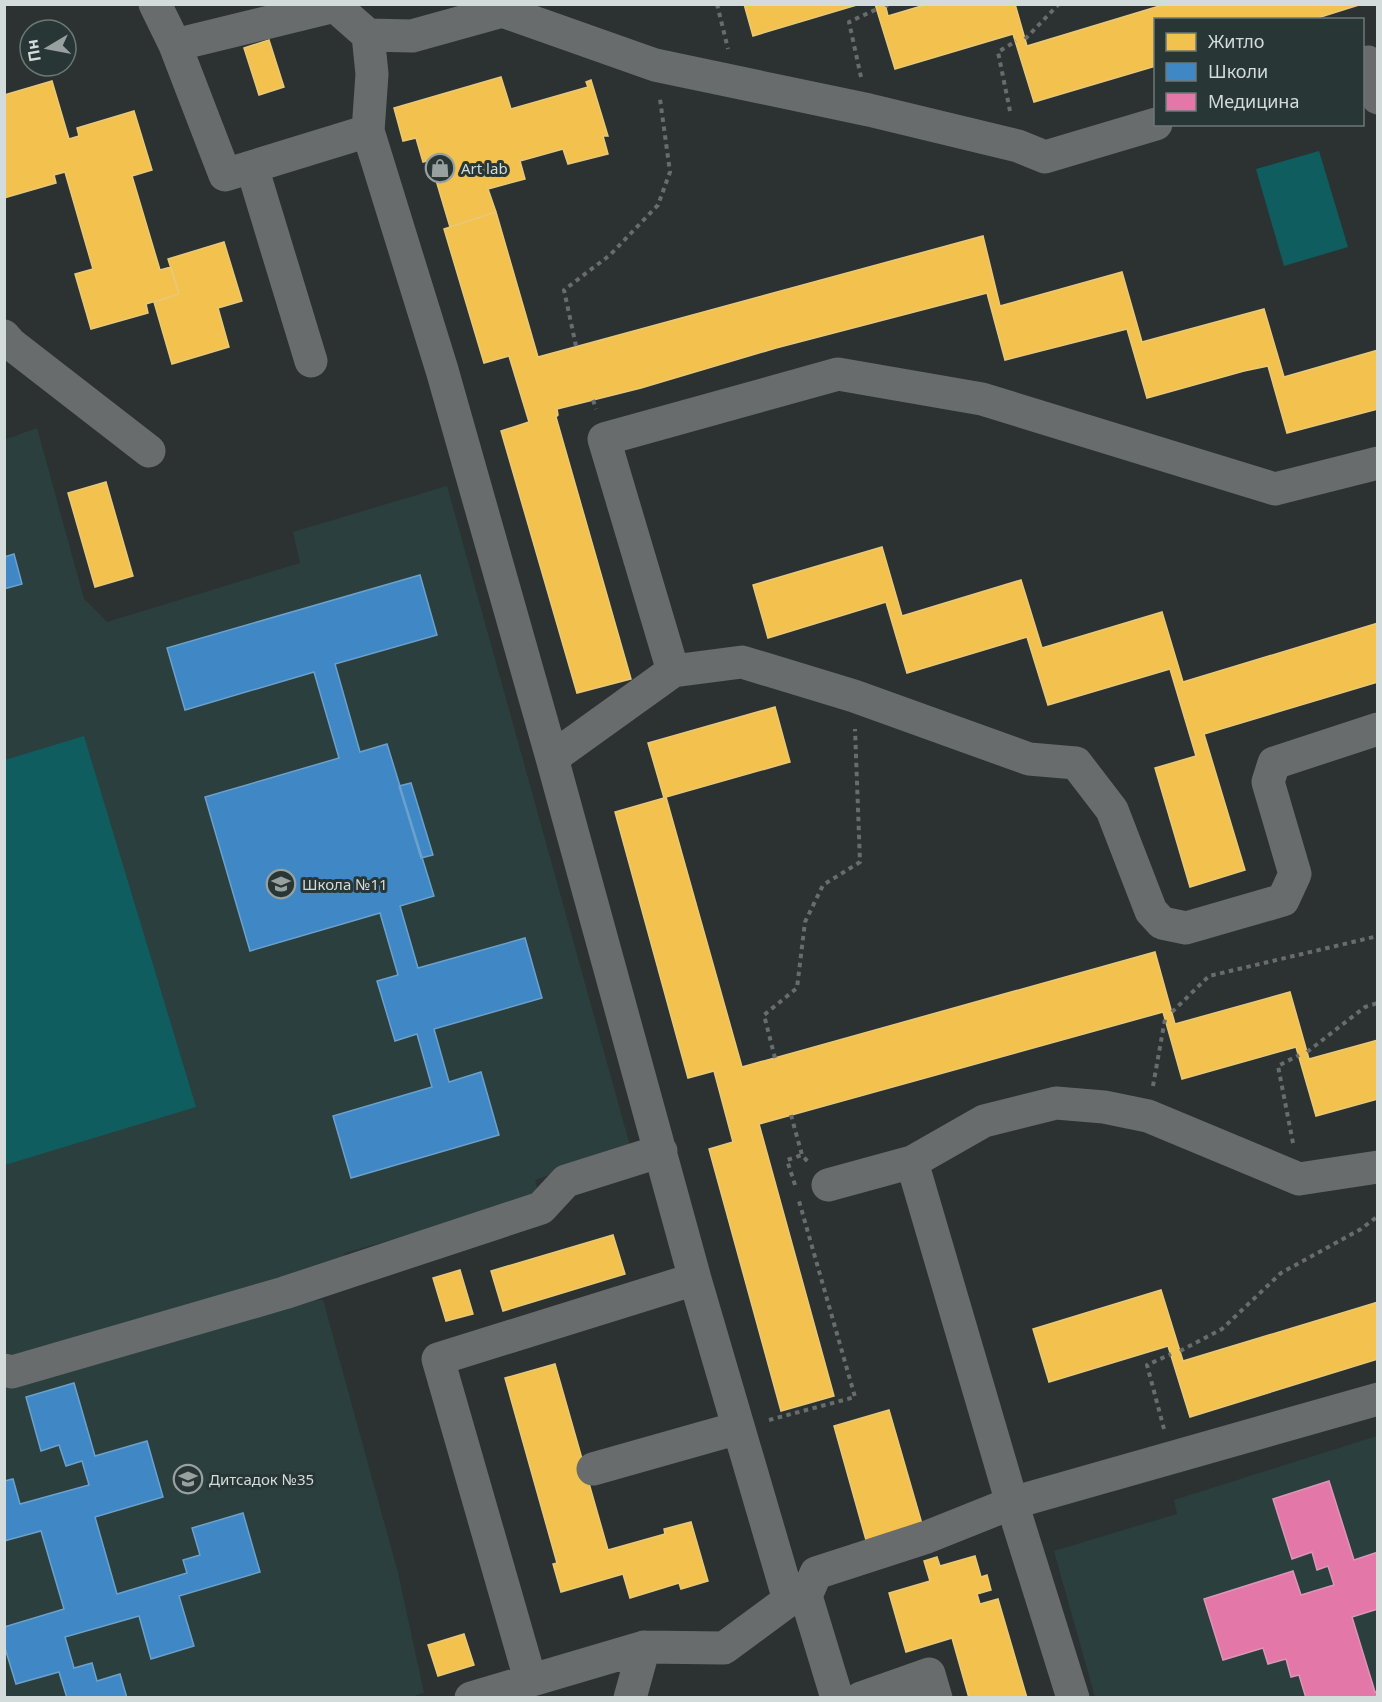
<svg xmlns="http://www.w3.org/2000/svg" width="1382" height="1702" font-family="'Noto Sans',sans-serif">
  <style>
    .built { fill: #2b3f3f }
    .green { fill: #0f5d5f }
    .homes { fill: #f2c14e; stroke: #e9c978; stroke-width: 1.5 }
    .schools { fill: #3f88c5; stroke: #6ba1cc; stroke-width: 1.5 }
    .health { fill: #e377a8; stroke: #de95b7; stroke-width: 1.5 }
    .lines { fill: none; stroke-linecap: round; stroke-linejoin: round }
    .path { stroke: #686c6c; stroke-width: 4; stroke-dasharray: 4.5 4.5; stroke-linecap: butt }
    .minor { stroke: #686c6c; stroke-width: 33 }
    .labels { text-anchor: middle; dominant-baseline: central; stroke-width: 6; stroke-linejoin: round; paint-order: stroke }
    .poi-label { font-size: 15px; fill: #d3dcdb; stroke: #283636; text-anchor: start }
  </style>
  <rect width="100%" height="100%" fill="#2c3232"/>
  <path class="built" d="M37 428 84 599 107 622 300 563 293 532 447 486 630 1146 535 1180 539 1197 345 1253 341 1265 5 1368 4 440Z
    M323 1300 398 1573 424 1693 407 1698H5V1385L280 1301Z
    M1377 1436V1697H1095L1054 1551 1177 1514 1174 1500Z"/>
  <path class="green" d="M1319 151 1348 247 1284 266 1256 169Z
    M84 736 196 1107 5 1165V760Z"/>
  <path class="homes" d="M744 4H860L753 36Z
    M875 4H885L888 16 928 4H1015L1027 46 1166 4H1362L1311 20H1156V66L1034 102 1013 34 895 69Z
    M269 40 284 87 259 95 244 48Z
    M501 77 511 109 588 87 586 82 591 80 608 136H603L608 154 568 164 563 149 520 161 525 179 488 189 496 212 450 227 430 160 423 162 416 138 403 141 394 108Z
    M52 81 69 139 79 136 77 128 134 111 152 170 132 176 160 270 171 267 179 294 146 304 148 313 91 329 75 274 93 269 65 172 54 175 56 183 4 198V95Z
    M496 212 538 357 983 236 1000 306 1122 272 1142 342 1264 309 1284 377 1378 350V409L1287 433 1268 366 1244 371 1147 398 1127 329 1005 360 987 293 776 348 641 388 557 409 558 415 556 417 631 679 577 693 501 431 529 422 509 356 484 363 444 229Z
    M224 242 242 301 218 308 229 347 172 364 154 302 179 294 168 259Z
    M106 482 133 576 95 587 68 493Z
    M882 547 902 616 1021 580 1042 648 1162 612 1183 682 1378 623V682L1204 734 1245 870 1190 887 1155 768 1196 756 1170 669 1048 705 1027 637 907 673 886 602 768 638 753 585Z
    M775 707 790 762 666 797 742 1067 1155 952 1175 1024 1290 992 1309 1059 1378 1040V1099L1316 1116 1296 1047 1182 1079 1163 1012 759 1124 834 1396 781 1411 709 1149 733 1142 714 1071 688 1078 615 812 664 798 648 743Z
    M613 1235 625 1274 503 1311 491 1271Z
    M460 1270 473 1314 446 1321 433 1278Z
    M1161 1290 1183 1361 1378 1302V1359L1190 1417 1168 1346 1049 1382 1033 1329Z
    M555 1364 608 1550 665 1534 664 1529 691 1522 708 1581 681 1589 679 1583 630 1598 623 1574 561 1592 553 1564 557 1563 505 1378Z
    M889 1410 922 1524 866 1540 834 1426Z
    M975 1556 981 1577 987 1575 991 1590 977 1594 980 1604 998 1599 1027 1698H969L952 1638 906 1652 889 1593 930 1581 924 1561 937 1557 940 1566Z
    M464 1634 474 1665 438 1676 428 1645Z"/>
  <path class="schools" d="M14 554 22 584 4 589V557Z
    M420 575 437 635 335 664 360 752 387 744 434 896 400 906 418 968 525 938 542 998 434 1029 449 1082 481 1072 499 1135 351 1178 333 1116 432 1087 417 1034 395 1041 377 981 398 975 380 913 250 951 205 797 339 758 314 672 185 710 167 648Z
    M411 783 433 855 421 858 399 786Z
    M74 1383 95 1456 147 1441 163 1497 95 1517 117 1594 187 1573 183 1560 200 1555 192 1528 243 1513 260 1572 179 1596 194 1646 151 1659 139 1616 65 1637 74 1668 92 1663 97 1681 120 1674 127 1698H67L59 1672 16 1684 4 1645V1627L64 1609 41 1531 4 1541V1481L13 1479 20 1504 89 1485 82 1461 66 1466 59 1445 41 1451 26 1397Z"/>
  <path class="health" d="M1329 1481 1354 1560 1378 1552V1609L1352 1617 1375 1692 1378 1691V1698H1306L1299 1675 1291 1677 1286 1659 1268 1664 1263 1648 1223 1660 1204 1599 1293 1571 1301 1595 1334 1585 1328 1566 1317 1570 1312 1552 1292 1559 1273 1499Z"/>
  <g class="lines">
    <path class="path" d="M717 4 728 49
      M886 7 888 4
      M1025 39 1059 4
      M861 77 849 22 877 9
      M1010 111 998 52 1016 41
      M576 346 564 290 610 255 658 205 670 172 660 99
      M593 400 596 409
      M1172 1012 1209 976 1378 936
      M1307 1052 1365 1007 1378 1003
      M775 1058 764 1015 797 988 805 922 823 885 860 862 855 729
      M1153 1086 1165 1019
      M791 1115 802 1155 808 1162
      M1293 1143 1278 1066 1299 1055
      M795 1185 787 1160 802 1155
      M1180 1351 1222 1329 1281 1273 1361 1229 1378 1216
      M769 1420 855 1397 799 1201
      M1164 1429 1147 1365 1171 1354"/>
    <path class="minor" d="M155 4 175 45 335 6 368 35 412 36 502 11 655 65 869 110 1018 146 1045 157 1156 124
      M368 35 372 74 368 131 442 370 552 758 695 1279 789 1600
      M175 45 225 175 368 131
      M1368 62 1378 98
      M252 167 311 361
      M4 336 11 344 149 451
      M673 671 742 662 854 696 1029 759 1076 763 1112 810 1151 911 1162 923 1186 928 1283 900 1295 874 1268 782 1274 763 1378 729
      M552 758 673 671 604 439 838 374 982 399 1275 489 1378 463
      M828 1185 912 1162
      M4 1370 12 1372 284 1293 541 1208 566 1181 661 1151
      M593 1469 738 1428
      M530 1679 438 1359 695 1279
      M471 1698 644 1647
      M630 1698 644 1647 724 1648 789 1600 806 1596
      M837 1698 806 1596 816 1573 927 1537 1012 1503 1378 1399
      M861 1698 929 1674 936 1698
      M1073 1698 1012 1503 912 1162 984 1121 1056 1103 1104 1107 1148 1116 1299 1179 1378 1167"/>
  </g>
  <defs>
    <g id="shop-ring" transform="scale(1.5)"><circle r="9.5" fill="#283636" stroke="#99a0a0" stroke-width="1.5"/><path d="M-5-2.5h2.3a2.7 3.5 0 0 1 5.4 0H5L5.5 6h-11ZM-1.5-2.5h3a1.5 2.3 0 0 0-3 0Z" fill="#99a0a0"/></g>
    <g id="school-ring" transform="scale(1.5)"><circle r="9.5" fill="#283636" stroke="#99a0a0" stroke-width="1.5"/><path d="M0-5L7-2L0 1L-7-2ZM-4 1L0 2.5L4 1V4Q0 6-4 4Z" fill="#99a0a0"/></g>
  </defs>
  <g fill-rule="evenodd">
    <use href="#shop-ring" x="440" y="168"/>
    <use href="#school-ring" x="281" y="884"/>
    <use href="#school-ring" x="188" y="1479"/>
  </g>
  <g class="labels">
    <g class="poi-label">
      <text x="461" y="168">Art lab</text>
      <text x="302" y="884">Школа №11</text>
      <text x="209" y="1479">Дитсадок №35</text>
    </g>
  </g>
  <rect width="1382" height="1702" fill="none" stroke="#d3dcdb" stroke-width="12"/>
  <rect x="1154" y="18" width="210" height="108" fill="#283636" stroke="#6c7878" stroke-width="1.5"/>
  <rect x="1166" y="33" width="30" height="18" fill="#f2c14e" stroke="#6c7878" stroke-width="1.5"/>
  <text x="1208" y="48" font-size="18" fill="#d3dcdb">Житло</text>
  <rect x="1166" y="63" width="30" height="18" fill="#3f88c5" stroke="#6c7878" stroke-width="1.5"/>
  <text x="1208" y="78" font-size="18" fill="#d3dcdb">Школи</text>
  <rect x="1166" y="93" width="30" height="18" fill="#e377a8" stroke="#6c7878" stroke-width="1.5"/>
  <text x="1208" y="108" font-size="18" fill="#d3dcdb">Медицина</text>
  <g transform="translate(48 48) rotate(260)"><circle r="28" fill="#283636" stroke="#6c7878" stroke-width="1.5"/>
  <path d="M0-4.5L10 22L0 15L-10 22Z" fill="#99a0a0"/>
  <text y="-9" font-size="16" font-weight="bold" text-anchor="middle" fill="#d3dcdb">Пн</text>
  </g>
</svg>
